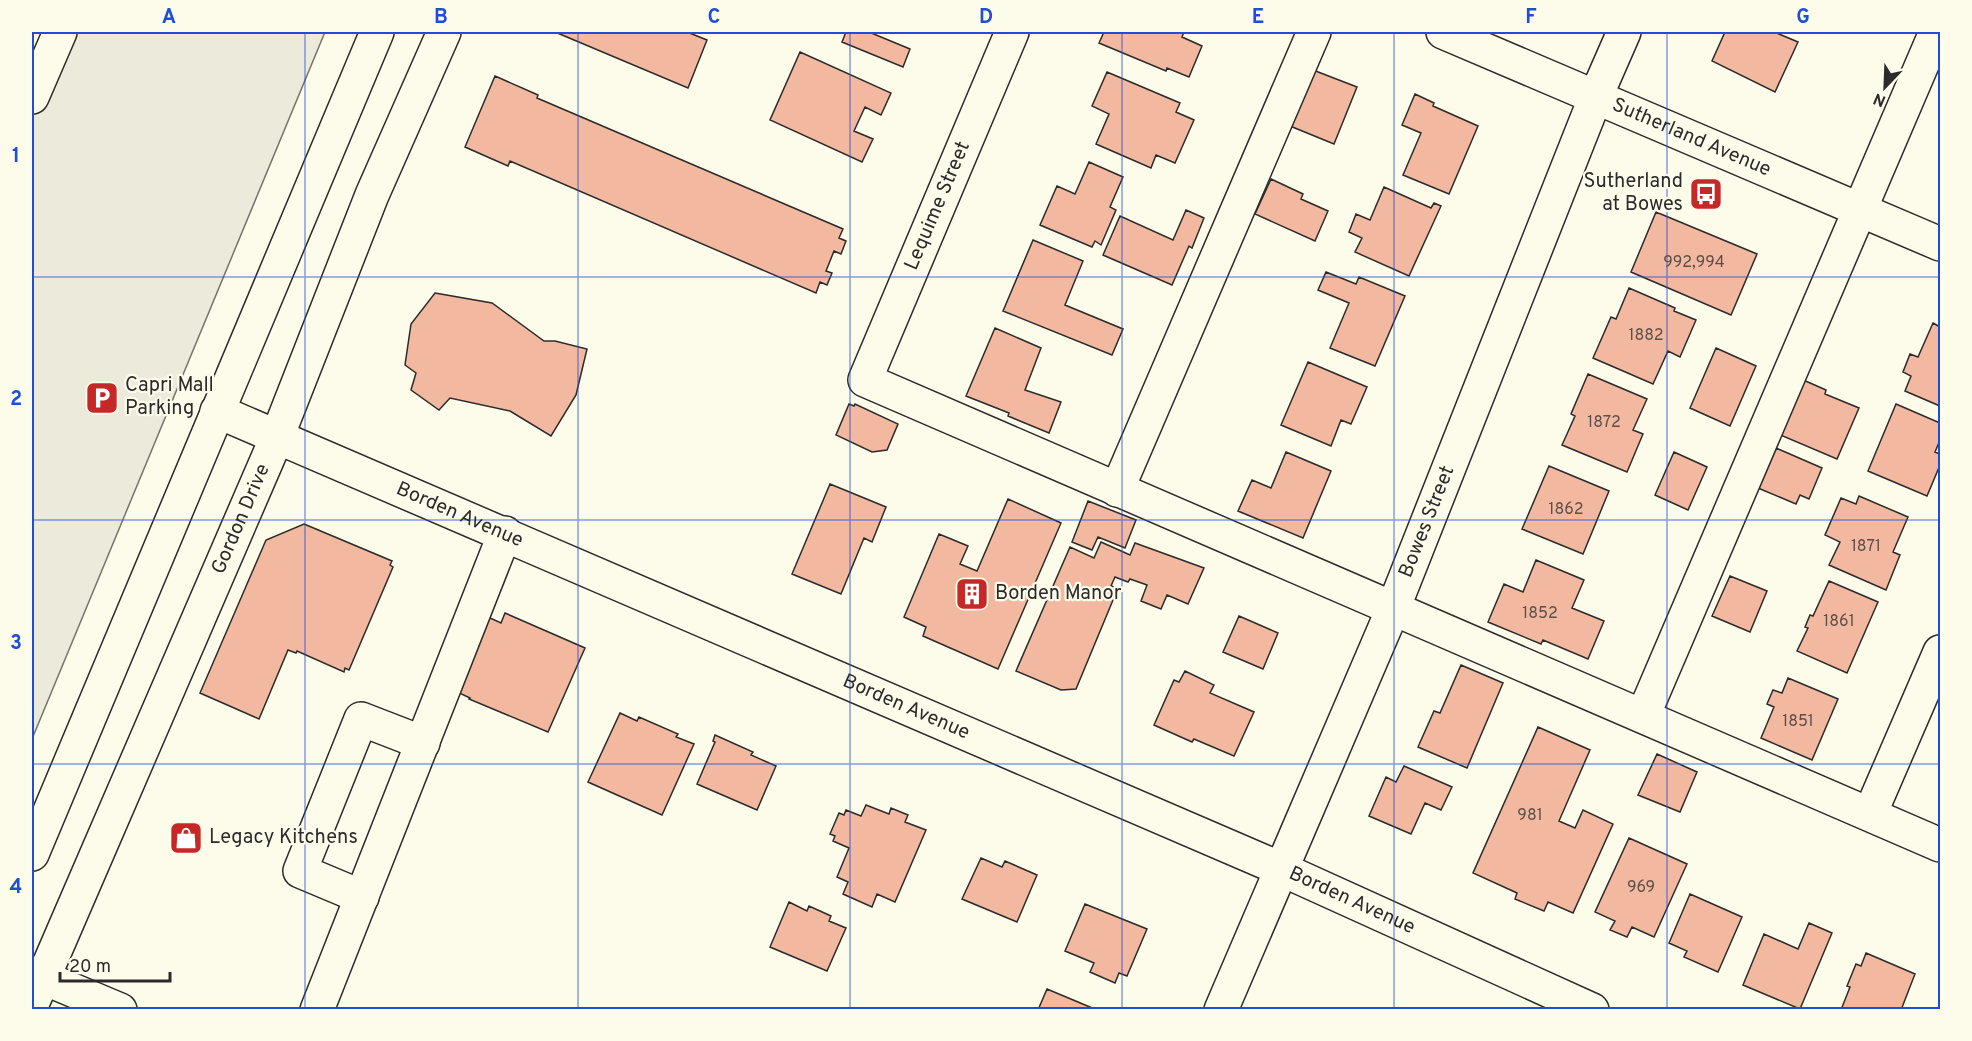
<svg xmlns="http://www.w3.org/2000/svg" width="1972" height="1041" font-family="Overpass,sans-serif">
  <style>
    .parking { fill: #eceadb; stroke: #74746e; stroke-width: 1.5 }
    .building { fill: #f2b8a0; stroke: #2b2b2b; stroke-width: 1.5 }
    .lines { fill: none; stroke-linecap: round; stroke-linejoin: round }
    .minor-casing { stroke: #2b2b2b; stroke-width: 36 }
    .major-casing { stroke: #2b2b2b; stroke-width: 36 }
    .minor { stroke: #fdfbea; stroke-width: 33 }
    .major { stroke: #fdfbea; stroke-width: 33 }
    .grid { fill: none; stroke: #1d4ed8; stroke-width: 1.5; stroke-opacity: 0.55 }
    .labels { text-anchor: middle; dominant-baseline: central; stroke-width: 4.5; stroke-linejoin: round; paint-order: stroke }
    .number-label { font-size: 16px; fill: #5d4e48 }
    .street-label { font-size: 20px; fill: #2b2b2b; stroke: #fdfbea }
    .poi-label { font-size: 20px; fill: #2b2b2b; stroke: #fdfbea; text-anchor: start }
    .neatline { fill: none; stroke: #1d4ed8; stroke-width: 2 }
    .grid-label { font-size: 20px; text-anchor: middle; font-weight: bold; fill: #1d4ed8 }
  </style>
  <rect width="100%" height="100%" fill="#fdfbea"/>
  <path class="parking" d="M42 32H325L32 739V56Z"/>
  <path class="building" d="M555 32H687L707 40 688 88Z
    M846 32H869L910 49 903 67 842 42Z
    M1104 32H1184L1182 37 1202 46 1189 77 1167 68 1166 71 1099 43Z
    M1725 32H1774L1798 42 1775 92 1712 61Z
    M800 52 891 93 881 115 865 107 854 131 873 139 862 162 770 120Z
    M1313 70 1357 87 1334 144 1290 126Z
    M1107 72 1180 103 1176 112 1194 120 1175 163 1156 155 1151 168 1096 144 1109 114 1092 106Z
    M495 76 538 95 537 98 843 229 839 238 846 241 841 254 834 251 826 271 832 273 827 285 820 282 816 293 510 161 508 166 465 147Z
    M1415 94 1434 103 1433 106 1478 126 1449 194 1403 175 1421 133 1402 125Z
    M1089 162 1123 177 1110 207 1116 210 1101 245 1095 241 1092 247 1040 225 1057 186 1075 194Z
    M1271 179 1303 194 1301 199 1328 211 1315 241 1255 214Z
    M1384 187 1431 208 1434 203 1441 206 1409 276 1355 252 1362 238 1349 232 1356 214 1370 220Z
    M1186 210 1204 218 1192 248 1189 246 1172 285 1103 255 1120 216 1173 240Z
    M1656 212 1757 254 1731 315 1631 272Z
    M1033 240 1083 261 1065 305 1123 329 1112 355 1003 311Z
    M1326 272 1356 284 1359 277 1405 296 1375 366 1330 348 1349 303 1318 290Z
    M1629 288 1675 308 1674 311 1696 320 1680 357 1668 351 1653 384 1593 358 1611 317 1616 319Z
    M435 293 492 303 544 341H555L587 349 576 395 551 436 510 411 450 398 439 410 411 390 416 373 405 365 411 324Z
    M1933 323 1940 327V406L1905 391 1911 376 1903 372 1910 354 1918 357Z
    M995 328 1041 348 1025 390 1061 402 1049 433 1008 416 1009 413 966 396Z
    M1716 348 1756 366 1730 426 1690 408Z
    M1308 362 1367 387 1351 424 1341 420 1331 446 1281 425Z
    M1588 374 1647 399 1633 430 1643 434 1627 472 1562 445 1575 416 1571 414Z
    M1801 379 1826 390 1825 394 1859 408 1837 459 1778 434Z
    M849 404 854 406 855 404 898 424 887 450 872 452 836 435Z
    M1896 404 1940 423V440L1935 452 1940 454V465L1927 496 1868 471Z
    M1776 448 1822 468 1809 499 1800 495 1796 504 1758 488Z
    M1286 452 1331 471 1303 538 1238 511 1252 480 1271 488Z
    M1674 452 1707 467 1688 510 1655 495Z
    M1549 466 1609 491 1583 554 1522 529Z
    M830 484 886 507 872 542 864 538 841 594 792 574Z
    M1859 496 1908 517 1893 552 1900 555 1886 590 1829 565 1840 542 1825 535 1841 498 1856 504Z
    M1008 499 1061 523 998 669 923 636 926 627 904 617 939 534 968 546 960 564 977 571Z
    M1088 501 1136 520 1125 548 1098 537 1092 550 1072 542Z
    M304 524 392 561 390 565 393 567 349 670 345 668 344 672 297 651 296 653 288 650 259 719 200 693 266 540Z
    M1101 542 1130 555 1135 543 1204 568 1188 604 1167 595 1161 609 1141 601 1147 585 1130 579 1128 582 1115 577 1111 586 1118 588 1076 689 1061 690 1016 671 1070 547 1094 558Z
    M1536 560 1584 580 1572 608 1604 621 1588 659 1543 640 1541 644 1488 622 1504 584 1523 592Z
    M1730 576 1767 591 1750 632 1712 616Z
    M1829 581 1878 602 1847 673 1797 651 1808 628 1805 627 1810 615 1813 616Z
    M505 613 585 648 548 732 469 699 470 698 455 691 488 617 501 623Z
    M1239 616 1278 633 1263 669 1223 652Z
    M1461 665 1503 683 1467 768 1418 747 1434 711 1440 713Z
    M1185 671 1214 685 1210 693 1254 712 1234 756 1194 739 1192 742 1154 725 1174 680 1179 682Z
    M1788 678 1838 699 1812 760 1761 738 1774 707 1767 704 1773 690 1782 693Z
    M620 713 637 721 639 717 678 734 676 737 694 744 662 815 588 782Z
    M1538 727 1590 750 1559 821 1575 828 1583 810 1613 824 1573 913 1548 902 1544 911 1515 899 1517 893 1473 873Z
    M715 735 753 752 751 755 776 766 757 810 697 784 715 742 713 741Z
    M1657 754 1697 772 1680 812 1638 795Z
    M1404 766 1452 787 1441 810 1425 803 1411 834 1369 816 1386 777 1396 782Z
    M866 805 889 814 891 808 908 815 905 822 926 830 895 902 877 894 872 907 843 894 848 882 837 877 849 848 833 841 835 836 830 834 839 813 844 815 846 810 861 816Z
    M1629 838 1687 864 1654 937 1632 927 1627 937 1610 930 1615 921 1595 912Z
    M981 858 1002 867 1005 861 1037 875 1017 922 962 899Z
    M1690 894 1742 917 1718 972 1684 957 1687 951 1669 943Z
    M789 902 807 911 809 906 831 916 829 921 846 928 827 971 770 947Z
    M1085 904 1147 929 1127 976 1119 973 1115 983 1090 972 1094 963 1065 951Z
    M1809 923 1832 933 1800 1009 1743 985 1764 934 1798 949Z
    M1866 953 1915 974 1901 1010H1841L1850 987 1847 986 1856 964 1861 966Z
    M1047 989 1097 1010H1038Z"/>
  <g class="lines">
    <g class="minor-casing">
      <g id="minor">
        <path d="M1012 32 865 380 1940 845"/>
        <path id="s1" d="M1443 32 1940 244"/>
        <path d="M32 97 60 32"/>
        <path id="s2" d="M217 411 1281 869 1592 1010"/>
        <path d="M1117 490 1314 32"/>
        <path d="M1643 716 1936 32"/>
        <path d="M1870 814 1940 652"/>
        <path d="M362 897 300 871 361 719 423 743"/>
        <path d="M32 973 120 1010"/>
        <path d="M317 1010 505 533"/>
        <path id="s3" d="M1221 1010 1393 609 1596 96 1624 32"/>
      </g>
    </g>
    <g class="major-casing">
      <g id="major">
        <path d="M32 854 377 32"/>
        <path id="s4" d="M32 1004 277 437 372 195 444 32"/>
      </g>
    </g>
    <use href="#minor" class="minor"/>
    <use href="#major" class="major"/>
  </g>
  <path class="grid" d="M305 32V1010M578 32V1010M850 32V1010M1122 32V1010M1394 32V1010M1667 32V1010M32 277H1940M32 520H1940M32 764H1940"/>
  <defs>
    <g id="bus-square" transform="scale(1.725)"><rect x="-9" y="-9" width="18" height="18" rx="4" fill="#c62828" stroke="#fdfbea"/><path d="M-5-6H5V4H4V6H2V4H-2V6H-4V4H-5ZM-3.5-4V0h7V-4ZM-3.5 1.2v1.5H-2V1.2ZM2 1.2v1.5H3.5V1.2Z" fill="#fff"/></g>
    <g id="parking-square" transform="scale(1.725)"><rect x="-9" y="-9" width="18" height="18" rx="4" fill="#c62828" stroke="#fdfbea"/><path d="M-3.5-5.5H1a3.5 3.5 0 0 1 0 7H-1V5.5H-3.5ZM-1-3.4V-.6H.8a1.4 1.4 0 0 0 0-2.8Z" fill="#fff"/></g>
    <g id="building-square" transform="scale(1.725)"><rect x="-9" y="-9" width="18" height="18" rx="4" fill="#c62828" stroke="#fdfbea"/><path d="M-4-6H4V6H1V3H-1V6H-4ZM-2.5-4.3h1.7v1.8h-1.7ZM.8-4.3h1.7v1.8H.8ZM-2.5-1h1.7V.8h-1.7ZM.8-1h1.7V.8H.8Z" fill="#fff"/></g>
    <g id="shop-square" transform="scale(1.725)"><rect x="-9" y="-9" width="18" height="18" rx="4" fill="#c62828" stroke="#fdfbea"/><path d="M-5-2.5h2.3a2.7 3.5 0 0 1 5.4 0H5L5.5 6h-11ZM-1.5-2.5h3a1.5 2.3 0 0 0-3 0Z" fill="#fff"/></g>
  </defs>
  <g fill-rule="evenodd">
    <use href="#bus-square" x="1706" y="194"/>
    <use href="#parking-square" x="102" y="398"/>
    <use href="#building-square" x="972" y="594"/>
    <use href="#shop-square" x="186" y="838"/>
  </g>
  <g class="labels">
    <g class="number-label">
      <text x="1694" y="263">992,994</text>
      <text x="1646" y="336">1882</text>
      <text x="1604" y="423">1872</text>
      <text x="1566" y="510">1862</text>
      <text x="1866" y="547">1871</text>
      <text x="1540" y="614">1852</text>
      <text x="1839" y="622">1861</text>
      <text x="1798" y="722">1851</text>
      <text x="1530" y="816">981</text>
      <text x="1641" y="888">969</text>
    </g>
    <g class="street-label">
      <text stroke="none"><textPath href="#s1" startOffset="270">Sutherland Avenue</textPath></text>
      <text transform="translate(938 206) rotate(-67)">Lequime Street</text>
      <text stroke="none"><textPath href="#s2" startOffset="264">Borden Avenue</textPath></text>
      <text stroke="none"><textPath href="#s4" startOffset="528">Gordon Drive</textPath></text>
      <text stroke="none"><textPath href="#s3" startOffset="530">Bowes Street</textPath></text>
      <text stroke="none"><textPath href="#s2" startOffset="750">Borden Avenue</textPath></text>
      <text stroke="none"><textPath href="#s2" startOffset="1236">Borden Avenue</textPath></text>
    </g>
    <g class="poi-label">
      <text x="1683" y="182" text-anchor="end">Sutherland<tspan x="1683" dy="23">at Bowes</tspan></text>
      <text x="125" y="386">Capri Mall<tspan x="125" dy="23">Parking</tspan></text>
      <text x="995" y="594">Borden Manor</text>
      <text x="209" y="838">Legacy Kitchens</text>
    </g>
  </g>
  <rect width="1972" height="1041" fill="none" stroke="#fdfbea" stroke-width="66"/>
  <g transform="translate(1885 87) rotate(203)" stroke="#fdfbea" stroke-width="4.5" paint-order="stroke">
  <path d="M0-4.5L10 22L0 15L-10 22Z" fill="#2b2b2b"/>
  <text y="-9" font-size="16" font-weight="bold" text-anchor="middle" fill="#2b2b2b">N</text>
  </g>
  <path d="M60 972v9h110v-9" fill="none" stroke="#2b2b2b" stroke-width="3"/>
  <text x="69" y="972" font-size="18" fill="#2b2b2b" stroke="#fdfbea" stroke-width="4.5" paint-order="stroke">20 m</text>
  <rect x="33" y="33" width="1906" height="975" class="neatline"/>
  <g class="grid-label">
    <text x="169" y="23">A</text>
    <text x="441" y="23">B</text>
    <text x="714" y="23">C</text>
    <text x="986" y="23">D</text>
    <text x="1258" y="23">E</text>
    <text x="1531" y="23">F</text>
    <text x="1803" y="23">G</text>
    <text x="16" y="162">1</text>
    <text x="16" y="405">2</text>
    <text x="16" y="649">3</text>
    <text x="16" y="893">4</text>
  </g>
</svg>
